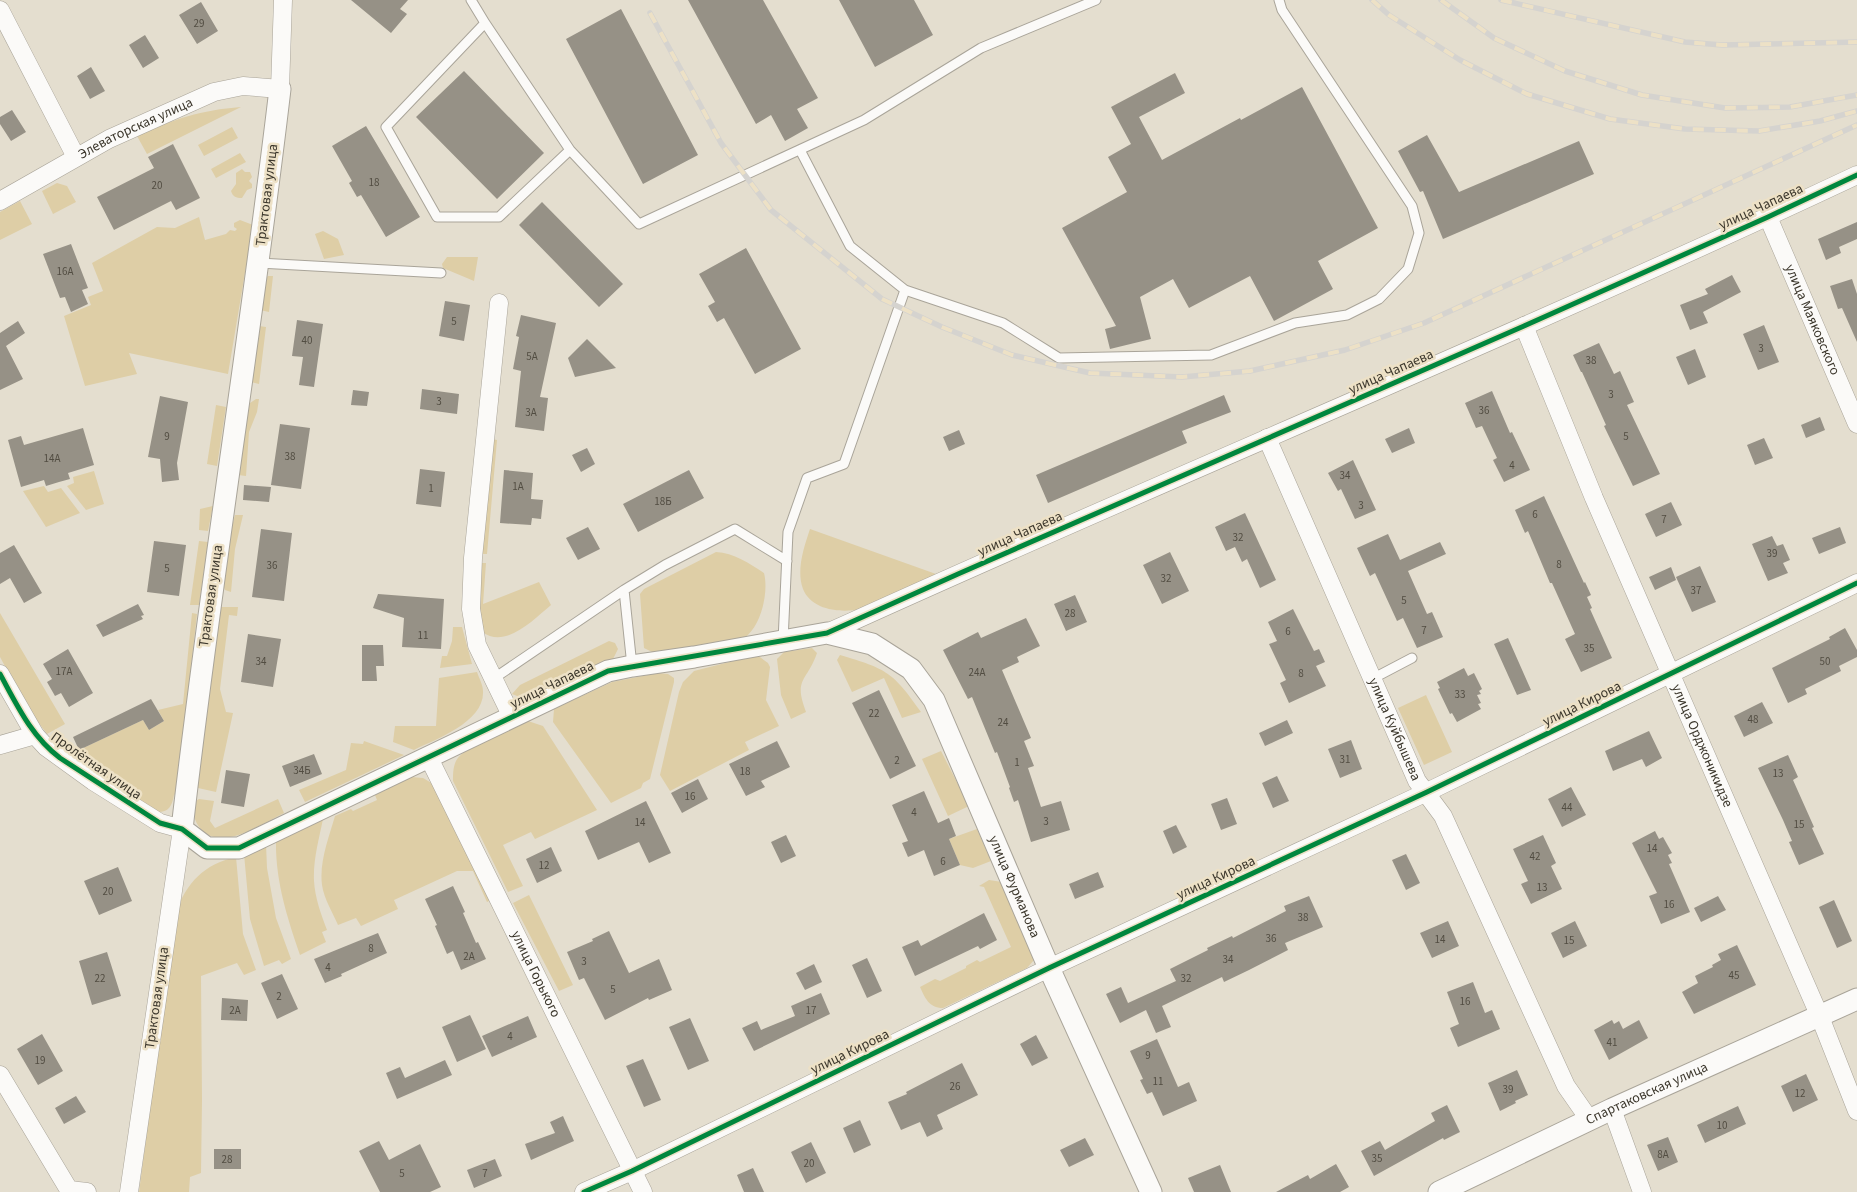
<svg xmlns="http://www.w3.org/2000/svg" width="1857" height="1192" font-family="'Source Sans 3',sans-serif">
  <style>
    .green { fill: #decea6 }
    .building { fill: #969186 }
    .lines { fill: none; stroke-linecap: round; stroke-linejoin: round }
    .service-casing { stroke: #a9a499; stroke-width: 11 }
    .minor-casing { stroke: #a9a499; stroke-width: 19 }
    .tertiary-casing { stroke: #a9a499; stroke-width: 23 }
    .service { stroke: #fbfaf8; stroke-width: 9 }
    .minor { stroke: #fbfaf8; stroke-width: 18 }
    .tertiary { stroke: #fbfaf8; stroke-width: 21 }
    .rail-casing { stroke: #d5d3cf; stroke-width: 5.5 }
    .rail { stroke: #ede1c6; stroke-width: 4; stroke-dasharray: 11; stroke-linecap: butt }
    .cycleway-casing { stroke: #ede1c6; stroke-width: 8 }
    .cycleway { stroke: #00873e; stroke-width: 5 }
    .labels { text-anchor: middle; dominant-baseline: central; stroke-width: 5; stroke-linejoin: round; paint-order: stroke }
    .number-label { font-size: 11px; fill: #524d42 }
    .street-label { font-size: 14px; fill: #3b362b; stroke: #ede1c6 }
  </style>
  <rect width="100%" height="100%" fill="#e4decf"/>
  <path class="green" d="M241 107 147 154 137 136C174 119 201 110 241 107Z
    M232 127 238 138 204 156 198 145Z
    M240 153 246 162 216 178 211 169Z
    M242 169 245 172H250L252 177 249 181 252 184V188L247 190 242 198C236 198 233 197 231 191L236 184V173Z
    M57 183 67 186 76 202 53 214 42 191Z
    M20 201 32 224 0 240V212Z
    M199 217 205 240 226 234 230 230 235 231 237 229 234 227V223L240 220 253 225 228 374 129 353 137 374 85 386 64 316 91 305 88 297 103 291 92 263 157 227 175 228Z
    M323 231 338 239 344 255 324 259 315 234Z
    M447 257H478L474 281 443 268 442 264Z
    M268 276H273L269 312 260 310 265 280Z
    M259 326 266 327 259 384 251 382Z
    M256 399H259L257 412 249 432 246 476 238 475 247 412 250 403Z
    M216 405 226 407 217 466 207 464Z
    M492 439 497 440 487 554H480Z
    M94 471 104 504 86 510 67 486 74 483 73 477Z
    M44 486 48 492 61 488 80 513 46 527 23 491Z
    M213 506 208 531 199 530 200 509Z
    M235 515H243L235 549 231 592 225 590 222 583 229 538Z
    M810 529 936 574 861 609C842 613 812 611 803 589 796 570 804 547 810 529Z
    M199 541 208 542 199 605H190Z
    M716 552C734 553 749 563 764 573 769 592 761 627 744 638L654 653 644 648 640 594 644 589Z
    M479 563H486L483 604 539 582 551 605C533 620 506 649 482 632L478 607Z
    M220 607H238L237 616 229 615 220 689 226 712 233 713 216 792 198 788 194 782Z
    M0 613 65 724 47 734 27 707 0 657Z
    M192 613 197 614 177 793 174 795C172 807 168 813 155 812L71 756 79 750 143 720 149 730 164 721 158 710 183 704Z
    M453 627H462L472 664 440 668 442 656H447L452 641Z
    M609 641 615 643 618 649 613 659 608 663 525 699 512 694 520 685Z
    M812 648 817 653C807 682 793 678 806 712L791 719 781 695 777 659 784 652Z
    M757 655 768 663 770 667 766 700 779 726 745 742 749 750 670 791 660 775 679 692 683 682 694 671Z
    M840 655C887 669 893 672 921 712L902 718 884 678 852 692 837 660Z
    M477 672C479 678 483 685 483 691 485 722 436 739 414 750L393 742 395 726H436L439 678Z
    M658 673 668 674 674 678V682L650 779 643 783 641 788 611 803 553 722 554 709 612 682Z
    M1426 695 1452 752 1424 765 1398 708Z
    M528 721 543 726 597 810 535 839 531 832 503 845 523 886 508 892 453 781C453 775 453 767 456 761 463 746 512 728 528 721Z
    M364 741 404 755 305 802 299 790 346 770 351 743 363 744Z
    M941 751 969 806 948 816 922 759Z
    M411 777 423 778 435 785 491 900 487 902 473 871H457L394 900 398 909 361 926 356 918 338 925C333 913 324 899 322 885 319 862 329 837 335 816L351 809 353 811 377 800 375 795Z
    M199 799 214 801 210 821 215 828 278 799 284 813C270 820 250 832 235 836 208 843 193 829 192 803Z
    M323 819C319 839 313 860 314 881 315 898 321 914 327 930L322 932 326 942 300 955C287 917 275 880 276 839Z
    M977 829 991 861 973 868 960 865 949 839Z
    M266 844 267 868 276 918 291 959 282 964 279 960 264 966 250 919 244 854Z
    M236 857 243 934 256 970 244 975 237 963 201 976 202 1100 201 1173 190 1177 189 1192H139L176 913C186 883 204 864 236 857Z
    M989 880 1002 882 1034 960 1027 968 943 1008C929 1008 925 998 920 987L935 979 940 981 966 968V966L977 960 980 962 1011 947 984 887 979 886Z
    M529 895 573 985 559 991 513 903Z"/>
  <path class="building" d="M351 0H408L400 9 407 14 391 33Z
    M688 0H763L818 98 797 109 808 128 785 141 771 115 756 124Z
    M839 0H914L933 35 875 67Z
    M201 2 218 31 197 44 179 15Z
    M621 9 698 155 643 184 566 39Z
    M145 35 159 58 143 68 129 45Z
    M91 67 105 91 90 99 77 76Z
    M464 71 544 153 497 199 416 117Z
    M1175 73 1185 93 1139 117 1162 160 1240 118 1241 120 1302 87 1378 228 1318 261 1333 289 1274 321 1250 276 1189 308 1173 279 1140 297 1151 339 1110 349 1105 329 1116 326 1062 228 1127 192 1108 157 1131 144 1111 107Z
    M12 110 26 132 11 141 0 124V117Z
    M366 126 420 217 386 237 361 195 357 197 349 183 352 181 332 146Z
    M1427 135 1459 192 1579 141 1594 174 1443 239 1423 191 1420 192 1398 151Z
    M173 144 200 198 176 210 171 201 114 230 97 197 154 168 148 157Z
    M542 202 623 284 599 307 519 225Z
    M1857 222V239L1839 247 1841 253 1826 260 1818 239Z
    M71 244 88 288 82 290 88 304 71 312 65 297 60 298 43 254Z
    M746 248 801 349 755 374 724 318 717 322 708 306 715 302 699 274Z
    M1732 275 1741 292 1703 312 1708 323 1690 330 1680 305 1708 294 1705 289Z
    M1852 279 1857 294V342L1842 308 1838 309 1830 286Z
    M445 301 470 305 464 341 439 336Z
    M521 315 556 323 540 397 548 398 544 431 515 427 521 371 513 369 519 337 516 336Z
    M297 320 323 324 314 387 299 385 303 357 292 356Z
    M18 321 25 333 6 346 23 379 0 390V333Z
    M1764 325 1779 362 1758 370 1743 334Z
    M587 339 616 368 575 377 568 358Z
    M1599 343 1614 374 1620 371 1634 402 1627 405 1660 474 1633 486 1604 426 1606 425 1582 372H1581L1573 355Z
    M1695 349 1706 377 1688 385 1676 357Z
    M422 389 459 394 457 414 420 409Z
    M353 390 369 392 367 406 351 405Z
    M1492 391 1510 433 1512 432 1530 470 1504 482 1493 460 1497 458 1482 426 1476 428 1465 403Z
    M1224 395 1231 412 1182 431 1187 443 1048 503 1036 475Z
    M160 396 188 402 177 463 179 480 162 482 160 459 148 457Z
    M1820 417 1825 430 1806 438 1801 425Z
    M280 424 310 428 301 489 271 485Z
    M83 428 94 465 68 473 70 479 59 482 46 486 44 480 21 487 8 440 21 436 24 445Z
    M1409 428 1415 443 1392 453 1385 439Z
    M959 430 965 444 949 451 943 437Z
    M1764 438 1773 458 1755 465 1747 445Z
    M587 448 595 464 581 472 572 455Z
    M1353 460 1376 510 1355 519 1341 489 1338 491 1328 473Z
    M420 469 445 472 441 507 416 504Z
    M504 470 533 473 531 499 543 500 541 519 532 518 531 525 500 523Z
    M689 470 704 498 638 532 623 504Z
    M244 485 271 487 269 502 243 500Z
    M1544 496 1584 583 1585 582 1591 595 1587 597 1592 608 1590 609 1612 658 1581 672 1565 639 1575 634 1552 583H1550L1528 531 1525 533 1515 510Z
    M1671 502 1682 525 1656 537 1645 514Z
    M1245 513 1276 580 1260 588 1247 559 1242 562 1235 547 1226 551 1215 527Z
    M588 527 600 549 578 560 566 538Z
    M1840 527 1846 543 1819 554 1812 538Z
    M261 529 292 533 284 601 252 597Z
    M1388 534 1400 560 1440 542 1446 554 1408 571 1427 614 1432 612 1443 637 1417 648 1403 618 1397 621 1375 573 1370 576 1357 548Z
    M1772 536 1777 546 1783 544 1790 560 1783 563 1788 573 1768 581 1752 544Z
    M154 541 186 545 179 596 147 592Z
    M14 545 42 593 24 603 10 578 0 584V553Z
    M1170 552 1189 591 1162 604 1143 565Z
    M1700 566 1716 602 1692 612 1676 577Z
    M1671 567 1676 580 1655 590 1649 577Z
    M378 594 444 599 441 649 402 647 404 618 373 608Z
    M1075 595 1087 622 1066 631 1054 604Z
    M138 604 144 615 141 616 143 619 103 637 96 625Z
    M1293 609 1314 651 1319 649 1325 662 1316 666 1326 686 1289 703 1280 683 1286 680 1269 644 1277 641 1268 622Z
    M1026 618 1040 646 1017 657 1019 662 1002 670 1031 738 1024 741 1034 766 1028 768 1041 807 1061 801 1070 830 1031 842 1018 800 1014 802 1009 788 1010 787 997 752 995 753 972 697 968 699 943 650 978 632 981 638Z
    M1845 628 1857 650V657L1839 666 1841 671 1805 689 1807 694 1788 703 1772 668 1830 639 1829 637Z
    M248 634 281 639 273 687 241 682Z
    M1508 638 1531 690 1517 695 1494 644Z
    M362 645H383L384 666H376L377 681H362Z
    M68 649 93 693 69 707 61 693 55 696 47 682 52 679 43 664Z
    M1464 668 1468 676 1474 673 1482 689 1479 691 1481 694 1477 695 1481 703 1478 704 1481 709 1457 722 1452 713 1450 714 1438 689 1440 688 1437 682Z
    M879 690 916 766 890 779 852 703Z
    M151 699 164 721 149 730 143 720 79 750 73 737Z
    M1762 702 1773 723 1744 737 1734 716Z
    M1287 720 1293 733 1265 746 1259 733Z
    M1649 731 1662 758 1646 767 1642 759 1613 771 1605 751Z
    M1351 740 1362 769 1340 778 1328 749Z
    M777 741 790 767 761 781 765 787 746 796 729 764Z
    M314 754 322 774 290 787 282 766Z
    M1788 755 1798 777 1793 780 1814 827 1812 828 1824 854 1799 865 1789 842 1792 841 1783 820 1758 768Z
    M226 770 250 774 244 807 221 803Z
    M1277 776 1289 801 1273 808 1262 783Z
    M698 779 708 799 682 813 671 793Z
    M1571 787 1586 815 1562 827 1548 799Z
    M924 791 938 823 949 818 956 836 949 839 960 865 934 876 924 850 908 857 902 843 908 841 892 805Z
    M1227 798 1237 824 1221 830 1211 804Z
    M646 801 671 853 649 863 639 842 598 860 585 831Z
    M1176 825 1187 847 1173 854 1163 831Z
    M1655 831 1659 839 1663 837 1672 853 1668 855 1672 863 1669 864 1690 912 1661 924 1649 896 1657 893 1632 843Z
    M786 835 796 856 781 863 771 842Z
    M1543 835 1556 863 1551 866 1562 889 1531 904 1521 884 1528 881 1513 849Z
    M551 847 562 871 537 883 526 859Z
    M1406 854 1420 883 1406 890 1392 860Z
    M118 867 132 901 99 915 84 881Z
    M1098 872 1104 887 1075 899 1069 884Z
    M453 886 465 912 463 913 476 943 478 942 486 959 461 970 453 951 447 954 435 926 437 925 425 899Z
    M1309 896 1323 927 1285 943 1288 950 1249 970 1224 982 1222 977 1162 1006 1171 1027 1156 1033 1146 1010 1120 1023 1106 994 1121 987 1128 1003 1176 981 1170 969 1208 950 1207 948 1232 936 1233 938 1286 911 1284 906Z
    M1718 896 1726 910 1701 922 1694 908Z
    M1834 900 1852 941 1837 948 1819 907Z
    M984 913 997 940 980 949 978 946 915 976 902 947 918 940 921 946Z
    M1448 921 1459 946 1432 958 1420 933Z
    M1575 921 1587 946 1563 958 1551 933Z
    M609 931 629 973 659 959 672 990 649 1000 648 998 605 1020 584 978 579 980 567 952 593 941 592 939Z
    M378 933 387 953 341 974 342 976 325 983 314 959Z
    M1737 945 1756 985 1694 1014 1682 992 1698 983 1695 976 1713 967 1712 965 1721 960 1718 954Z
    M107 952 121 996 92 1005 79 961Z
    M867 958 882 991 867 998 852 965Z
    M814 964 822 982 805 990 796 973Z
    M282 974 298 1009 277 1019 261 983Z
    M1473 982 1485 1013 1492 1010 1500 1029 1458 1047 1450 1028 1459 1024 1447 992Z
    M821 993 830 1014 754 1051 742 1028 757 1021 761 1030 795 1016 791 1006Z
    M222 998 248 1000 247 1021 221 1020Z
    M470 1015 486 1049 457 1062 442 1027Z
    M528 1016 537 1037 492 1057 482 1036Z
    M690 1018 709 1061 688 1070 669 1027Z
    M1612 1020 1614 1024 1619 1021 1623 1029 1639 1020 1648 1038 1609 1060 1594 1030Z
    M42 1034 63 1071 38 1085 17 1049Z
    M1036 1035 1048 1058 1032 1066 1020 1044Z
    M1157 1039 1178 1087 1189 1082 1197 1101 1163 1116 1152 1092 1147 1094 1140 1080 1143 1079 1130 1051Z
    M643 1059 661 1100 644 1107 626 1066Z
    M445 1060 452 1075 397 1099 386 1073 400 1067 405 1078Z
    M962 1063 978 1095 937 1115 943 1129 927 1137 920 1122 901 1130 888 1102 907 1094 906 1092Z
    M1517 1070 1528 1095 1515 1101 1516 1103 1500 1111 1488 1083Z
    M1806 1074 1818 1100 1793 1112 1781 1086Z
    M76 1096 86 1112 64 1124 55 1108Z
    M1447 1105 1460 1132 1444 1140 1443 1138 1374 1176 1361 1151 1380 1141 1385 1150 1435 1121 1431 1113Z
    M1738 1106 1746 1124 1705 1143 1697 1125Z
    M563 1116 574 1141 531 1160 525 1144 555 1133 550 1122Z
    M860 1120 871 1145 854 1153 843 1128Z
    M1668 1137 1678 1162 1658 1171 1647 1145Z
    M1085 1138 1094 1155 1069 1167 1060 1150Z
    M379 1141 389 1160 420 1144 441 1187 430 1192H380L359 1151Z
    M811 1142 826 1173 806 1183 791 1152Z
    M214 1149H241V1169H214Z
    M495 1159 502 1176 474 1188 467 1170Z
    M1336 1164 1349 1187 1340 1192H1276L1308 1175 1310 1179Z
    M1220 1165 1231 1192H1194L1188 1178Z
    M753 1168 764 1192H744L737 1175Z"/>
  <g class="lines">
    <g class="service-casing">
      <path id="service" d="M471 0 485 23
        M570 150 499 217H437L386 127 485 23 570 150 639 224 864 120 981 48 1096 0
        M259 263 441 273
        M905 290 1003 323 1059 358 1211 355 1295 323 1347 315 1379 299 1408 269 1419 233 1412 206 1282 10 1279 0
        M783 641 788 532 807 478 844 464 905 290 850 246 800 150
        M632 666 624 590 665 565 735 529 787 561
        M493 679 624 590
        M1372 679 1412 658"/>
    </g>
    <g class="minor-casing">
      <g id="minor">
        <path d="M0 10 76 157"/>
        <path id="s1" d="M0 201 109 139 214 92 243 86 280 89 283 0"/>
        <path id="s2" d="M1768 217 1857 424"/>
        <path d="M499 303 473 558 471 609 477 645 512 717"/>
        <path id="s3" d="M1524 326 1594 498 1820 1017 1857 1111"/>
        <path id="s4" d="M1267 438 1417 781 1443 816 1566 1086 1589 1119"/>
        <path d="M827 633C1169 477 1517 335 1857 175"/>
        <path d="M0 674 35 735 46 747 93 781 160 823 182 829 129 1192"/>
        <path d="M0 745 35 735"/>
        <path id="s5" d="M429 758 643 1192"/>
        <path d="M0 1075 69 1190 87 1192"/>
        <path d="M1612 1109 1642 1192"/>
        <path d="M584 1192 632 1171 1049 968 1427 792 1857 583"/>
      </g>
    </g>
    <g class="tertiary-casing">
      <g id="tertiary">
        <path id="s6" d="M280 89C251 336 210 582 182 829L207 848H239L608 671 632 666 694 657 827 633 872 644 911 669 934 700 1049 968 1151 1192"/>
        <path id="s7" d="M1439 1192 1612 1109 1857 999"/>
      </g>
    </g>
    <use href="#service" class="service"/>
    <use href="#minor" class="minor"/>
    <use href="#tertiary" class="tertiary"/>
    <g class="rail-casing">
      <path id="rail" d="M1372 0 1389 15 1460 60 1527 94 1610 119 1685 129 1759 131 1820 121 1857 111
        M1441 0 1494 38 1565 71 1642 95 1725 108 1790 107 1857 95
        M1501 0 1685 42 1722 45 1857 42
        M650 13 721 143 771 210 882 299 942 327 1012 355 1090 373 1182 377 1250 371 1345 350 1424 323 1857 125"/>
    </g>
    <use href="#rail" class="rail"/>
    <g class="cycleway-casing">
      <path id="cycleway" d="M0 674C17 705 31 736 60 758L160 823 182 829 207 848H239L608 671 827 633 958 574 1524 326 1768 217 1857 175
        M584 1192 632 1171 1049 968 1427 792 1857 583"/>
    </g>
    <use href="#cycleway" class="cycleway"/>
  </g>
  <g class="labels">
    <g class="number-label">
      <text x="199" y="23">29</text>
      <text x="374" y="182">18</text>
      <text x="157" y="185">20</text>
      <text x="65" y="271">16А</text>
      <text x="454" y="321">5</text>
      <text x="307" y="340">40</text>
      <text x="1761" y="348">3</text>
      <text x="532" y="356">5А</text>
      <text x="1591" y="360">38</text>
      <text x="1611" y="394">3</text>
      <text x="439" y="401">3</text>
      <text x="1484" y="410">36</text>
      <text x="531" y="412">3А</text>
      <text x="167" y="436">9</text>
      <text x="1626" y="436">5</text>
      <text x="290" y="456">38</text>
      <text x="52" y="458">14А</text>
      <text x="1512" y="465">4</text>
      <text x="1345" y="475">34</text>
      <text x="518" y="486">1А</text>
      <text x="431" y="488">1</text>
      <text x="663" y="501">18Б</text>
      <text x="1361" y="505">3</text>
      <text x="1535" y="514">6</text>
      <text x="1664" y="519">7</text>
      <text x="1238" y="537">32</text>
      <text x="1772" y="553">39</text>
      <text x="1559" y="564">8</text>
      <text x="272" y="565">36</text>
      <text x="167" y="568">5</text>
      <text x="1166" y="578">32</text>
      <text x="1696" y="590">37</text>
      <text x="1404" y="600">5</text>
      <text x="1070" y="613">28</text>
      <text x="1424" y="630">7</text>
      <text x="1288" y="631">6</text>
      <text x="423" y="635">11</text>
      <text x="1589" y="648">35</text>
      <text x="261" y="661">34</text>
      <text x="1825" y="661">50</text>
      <text x="64" y="671">17А</text>
      <text x="977" y="672">24А</text>
      <text x="1301" y="673">8</text>
      <text x="1460" y="694">33</text>
      <text x="874" y="713">22</text>
      <text x="1753" y="719">48</text>
      <text x="1003" y="722">24</text>
      <text x="1345" y="759">31</text>
      <text x="897" y="760">2</text>
      <text x="1017" y="762">1</text>
      <text x="302" y="770">34Б</text>
      <text x="745" y="771">18</text>
      <text x="1778" y="773">13</text>
      <text x="690" y="796">16</text>
      <text x="1567" y="807">44</text>
      <text x="914" y="812">4</text>
      <text x="1046" y="821">3</text>
      <text x="640" y="822">14</text>
      <text x="1799" y="824">15</text>
      <text x="1652" y="848">14</text>
      <text x="1535" y="856">42</text>
      <text x="943" y="861">6</text>
      <text x="544" y="865">12</text>
      <text x="1542" y="887">13</text>
      <text x="108" y="891">20</text>
      <text x="1669" y="904">16</text>
      <text x="1303" y="917">38</text>
      <text x="1271" y="938">36</text>
      <text x="1440" y="939">14</text>
      <text x="1569" y="940">15</text>
      <text x="371" y="948">8</text>
      <text x="469" y="956">2А</text>
      <text x="1228" y="959">34</text>
      <text x="584" y="961">3</text>
      <text x="328" y="967">4</text>
      <text x="1734" y="975">45</text>
      <text x="100" y="978">22</text>
      <text x="1186" y="978">32</text>
      <text x="613" y="989">5</text>
      <text x="279" y="996">2</text>
      <text x="1465" y="1001">16</text>
      <text x="235" y="1010">2А</text>
      <text x="811" y="1010">17</text>
      <text x="510" y="1036">4</text>
      <text x="1612" y="1042">41</text>
      <text x="1148" y="1055">9</text>
      <text x="40" y="1060">19</text>
      <text x="1158" y="1081">11</text>
      <text x="955" y="1086">26</text>
      <text x="1508" y="1089">39</text>
      <text x="1800" y="1093">12</text>
      <text x="1722" y="1125">10</text>
      <text x="1663" y="1154">8А</text>
      <text x="1377" y="1158">35</text>
      <text x="227" y="1159">28</text>
      <text x="809" y="1163">20</text>
      <text x="402" y="1173">5</text>
      <text x="485" y="1173">7</text>
    </g>
    <g class="street-label">
      <text stroke="none"><textPath href="#s1" startOffset="154">Элеваторская улица</textPath></text>
      <text transform="translate(267 195) rotate(-83)">Трактовая улица</text>
      <text transform="translate(1761 207) rotate(-25)">улица Чапаева</text>
      <text stroke="none"><textPath href="#s2" startOffset="112">улица Маяковского</textPath></text>
      <text transform="translate(1391 372) rotate(-24)">улица Чапаева</text>
      <text transform="translate(1020 534) rotate(-24)">улица Чапаева</text>
      <text transform="translate(211 596) rotate(-82)">Трактовая улица</text>
      <text transform="translate(552 685) rotate(-26)">улица Чапаева</text>
      <text transform="translate(1582 704) rotate(-26)">улица Кирова</text>
      <text stroke="none"><textPath href="#s4" startOffset="318">улица Куйбышева</textPath></text>
      <text stroke="none"><textPath href="#s3" startOffset="456">улица Орджоникидзе</textPath></text>
      <text transform="translate(96 766) rotate(35)">Пролётная улица</text>
      <text transform="translate(1216 878) rotate(-25)">улица Кирова</text>
      <text stroke="none"><textPath href="#s6" startOffset="1776">улица Фурманова</textPath></text>
      <text stroke="none"><textPath href="#s5" startOffset="241">улица Горького</textPath></text>
      <text transform="translate(157 998) rotate(-82)">Трактовая улица</text>
      <text transform="translate(850 1052) rotate(-26)">улица Кирова</text>
      <text stroke="none"><textPath href="#s7" startOffset="230">Спартаковская улица</textPath></text>
    </g>
  </g>
</svg>
